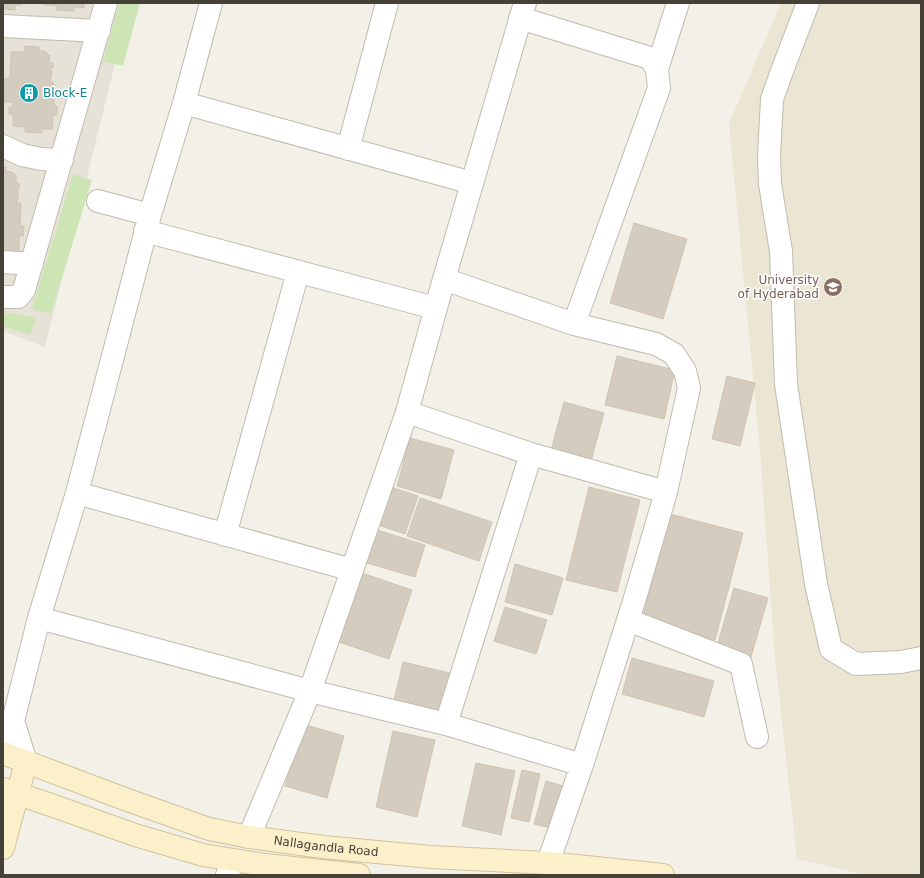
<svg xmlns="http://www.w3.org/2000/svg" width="924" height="878" font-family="'DejaVu Sans',sans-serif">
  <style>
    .residential { fill: #e7e2d7 }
    .education { fill: #ebe5d3 }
    .green { fill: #cde5b4 }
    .building { fill: #d4ccbe; stroke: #cec4b2 }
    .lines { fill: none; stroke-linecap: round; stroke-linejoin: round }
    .street-casing { stroke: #c1bbae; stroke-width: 24 }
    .secondary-casing { stroke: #d0c39a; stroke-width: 24 }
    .street { stroke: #fff; stroke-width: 22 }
    .secondary { stroke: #fbf0ca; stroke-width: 22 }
    .labels { text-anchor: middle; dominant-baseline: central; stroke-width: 3; stroke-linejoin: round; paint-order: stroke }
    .culture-label { font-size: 12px; fill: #0d838f; stroke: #fff; text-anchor: start }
    .education-label { font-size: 12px; fill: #785e54; stroke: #fff; text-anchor: end }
    .street-label { font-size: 12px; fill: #464137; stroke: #fff }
  </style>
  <rect width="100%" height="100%" fill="#f3f0e8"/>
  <path class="residential" d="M3 3H130L45 347 3 331Z"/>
  <path class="education" d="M781 3H921V875H866L797 859 775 658 760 450 729 124Z"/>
  <path class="green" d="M119 3H140L123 66 103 61Z
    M73 174 92 180 51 314 32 309Z
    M3 313 16 314 36 318 30 335 3 326Z"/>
  <path class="building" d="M3 3H22V5H15V10L3 9Z
    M44 3H84V8L74 7V11L56 10V5H44Z
    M25 46 39 47V51H45V53H47V55H50L49 62 53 63V68H50V71H52L50 82H53V84H54V106H57V115H53L52 129H42V133L25 132V127L13 126V114H9V107H13V102H3V79L10 78 11 52H24Z
    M3 167H6L5 171 12 172V173H14V175H16V183H19V189H16V191H18V199H17L16 202 21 204 20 226H24L23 236H19V250H9V253H3Z
    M634 223 687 239 663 319 610 303Z
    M617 356 675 370 664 419 605 405Z
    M727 376 755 383 740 446 712 439Z
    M564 402 604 413 590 465 550 454Z
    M410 438 454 450 441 499 397 486Z
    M388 486 418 496 405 534 375 524Z
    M589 487 640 500 617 592 566 580Z
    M420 498 492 522 479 561 407 536Z
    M670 514 743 533 715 640 642 620Z
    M377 530 425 545 415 577 367 563Z
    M515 564 563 578 552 615 505 602Z
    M362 573 412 590 389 659 339 642Z
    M734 588 768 598 749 664 715 653Z
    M505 607 547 620 536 654 494 641Z
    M632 658 714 681 704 717 622 694Z
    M403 662 454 674 443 721 392 709Z
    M303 724 344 736 327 798 285 786Z
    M393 731 435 740 417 817 376 807Z
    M476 763 515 771 501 835 462 826Z
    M522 770 540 774 529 822 511 818Z
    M546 781 566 787 555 829 534 824Z"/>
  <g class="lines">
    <g class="street-casing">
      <path id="street" d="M808 3 782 71 772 99 769 156 770 184 781 251 786 384 816 584 831 649 856 664 901 662 921 658
        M520 18 650 58 657 69 659 88 574 324
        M3 26 99 31
        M657 69 678 3
        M184 103 472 183
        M3 146 22 155 41 159 62 160
        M348 149 387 3
        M98 201 150 215
        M145 231 435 308
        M3 262 32 264
        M444 279 574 324 656 344 674 354 685 371 689 388 666 492 635 598 582 765 548 863
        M3 297H18L24 290 106 3
        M407 412 531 454 666 492
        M77 493 352 570
        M225 535 298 272
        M39 618 310 691 446 724 582 765
        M628 620 741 664 757 737
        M13 721 26 762
        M446 724 531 454
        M3 736 13 721 39 618 77 493 150 215 184 103 211 3
        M249 837 310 691 407 412 444 279 525 3
        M227 875 233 860"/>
    </g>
    <g class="secondary-casing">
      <g id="secondary">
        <path id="s1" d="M3 753 122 798 209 829 249 837 323 847 431 857 548 863 663 875"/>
        <path d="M3 789 51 805 135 835 203 855 265 865 359 875"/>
        <path d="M3 848 26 762"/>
      </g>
    </g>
    <use href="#street" class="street"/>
    <use href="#secondary" class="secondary"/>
  </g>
  <defs>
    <g id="building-disc" transform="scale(1)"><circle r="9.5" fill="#0f9aa8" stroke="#fff"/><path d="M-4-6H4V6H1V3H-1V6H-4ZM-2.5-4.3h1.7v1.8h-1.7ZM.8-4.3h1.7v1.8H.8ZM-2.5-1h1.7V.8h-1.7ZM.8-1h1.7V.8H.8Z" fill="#fff"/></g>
    <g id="university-disc" transform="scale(1)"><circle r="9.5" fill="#8d6e63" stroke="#fff"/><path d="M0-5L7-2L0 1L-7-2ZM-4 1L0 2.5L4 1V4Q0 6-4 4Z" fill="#fff"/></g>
  </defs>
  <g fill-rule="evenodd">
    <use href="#building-disc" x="29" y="93"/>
    <use href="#university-disc" x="833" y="287"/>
  </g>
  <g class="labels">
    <g class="culture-label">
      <text x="43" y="93">Block-E</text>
    </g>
    <g class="education-label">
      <text x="819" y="280">University<tspan x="819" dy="14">of Hyderabad</tspan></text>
    </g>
    <g class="street-label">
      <text stroke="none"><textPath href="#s1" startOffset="338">Nallagandla Road</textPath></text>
    </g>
  </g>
  <rect width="924" height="878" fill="none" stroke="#464137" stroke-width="8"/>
</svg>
